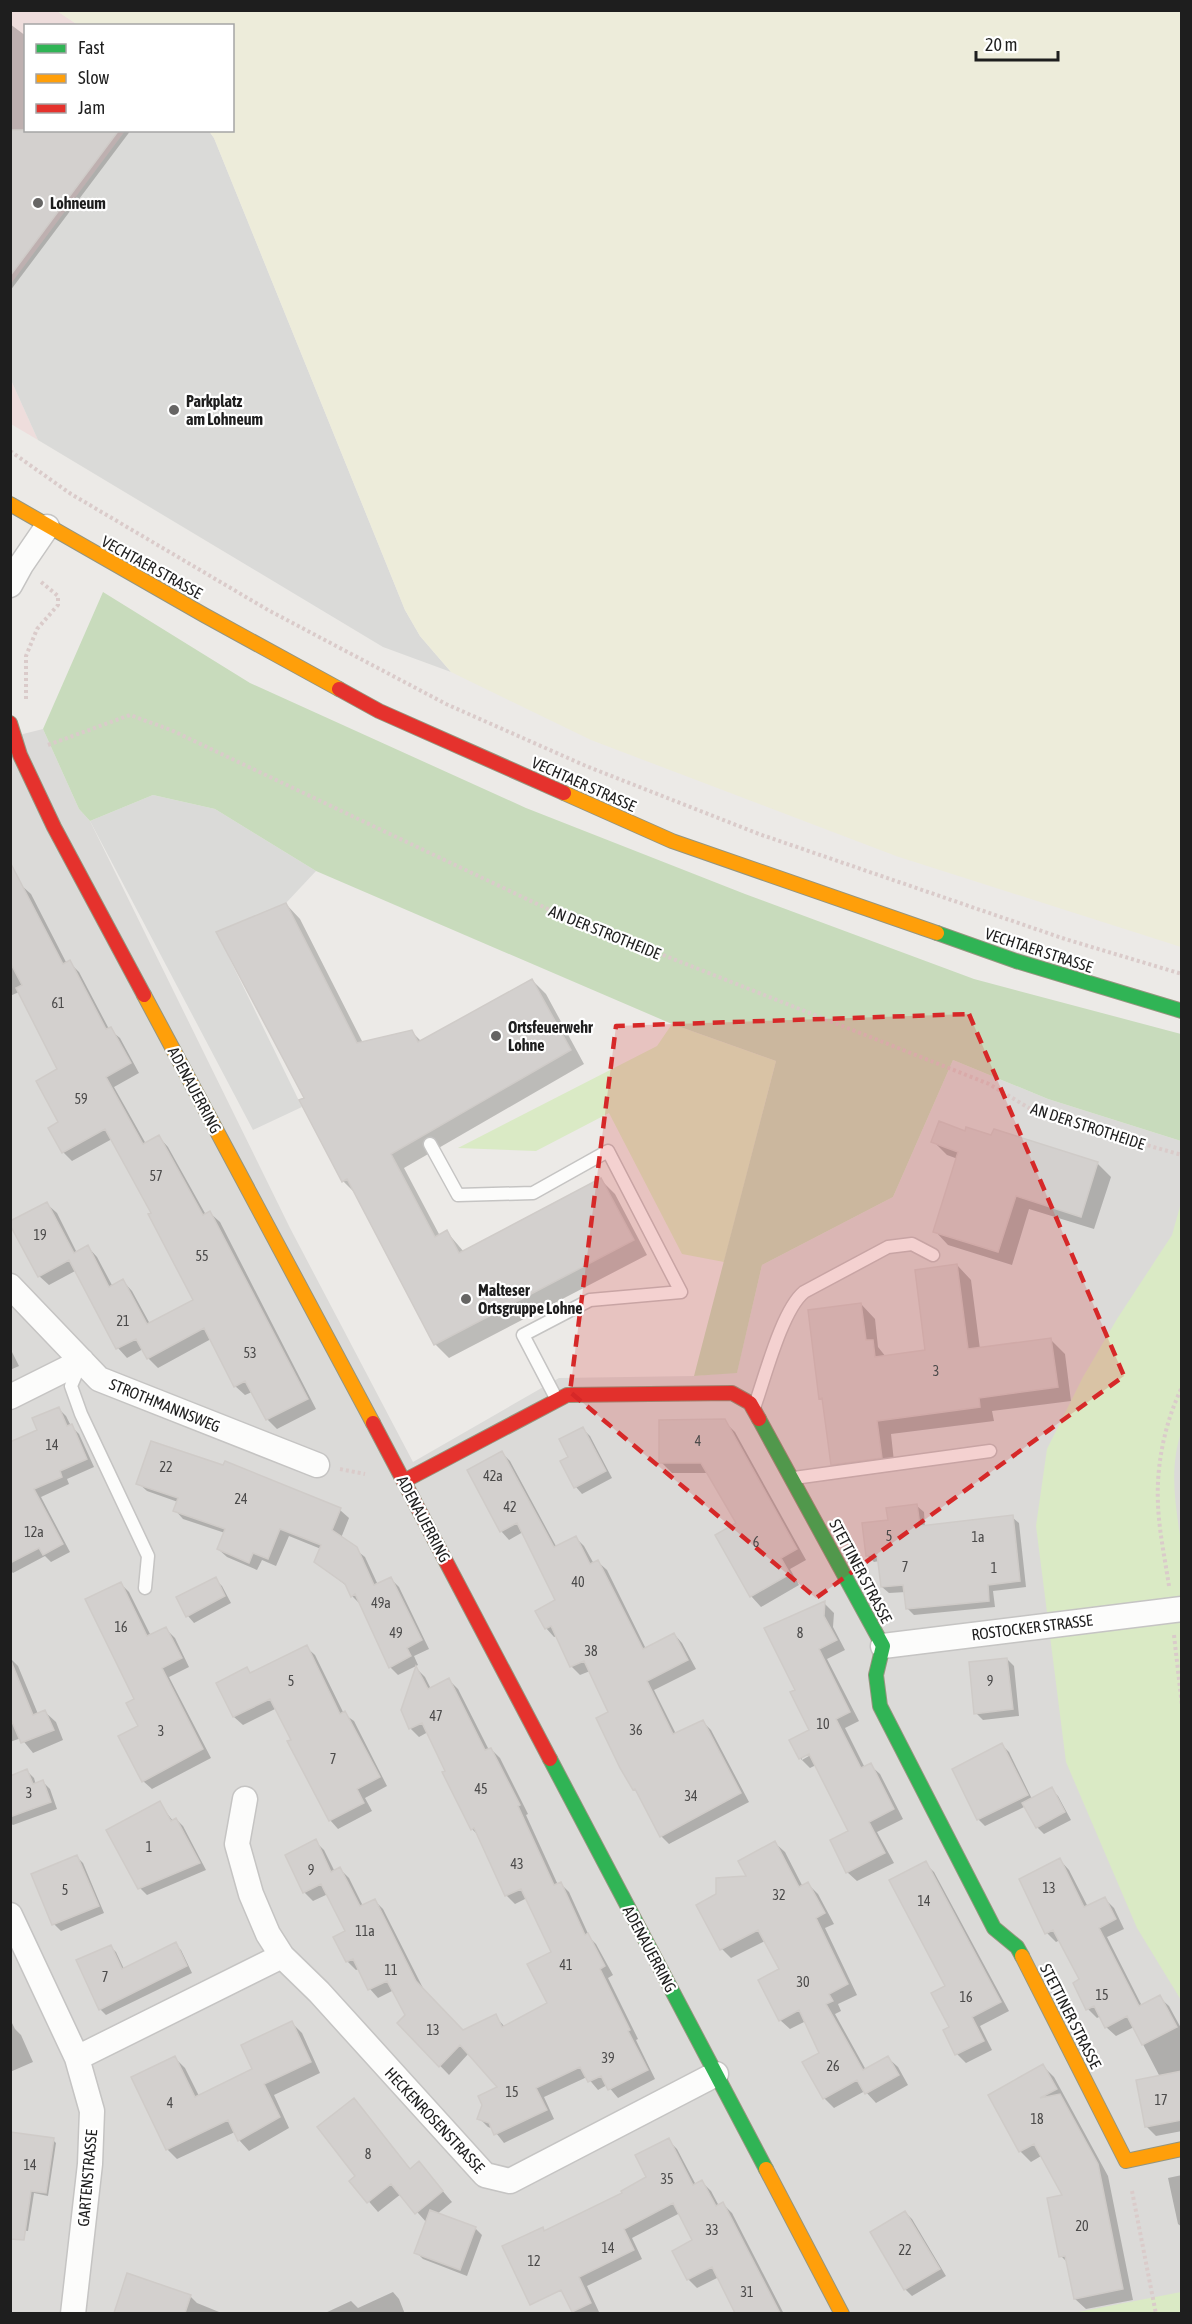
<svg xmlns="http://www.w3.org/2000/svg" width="1192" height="2324" font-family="'Asap Condensed',sans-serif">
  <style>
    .residential { fill: #dbdad8 }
    .commercial { fill: #eedddc }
    .religious { fill: #dadad8 }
    .farmland { fill: #edecda }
    .grass { fill: #daeac5 }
    .forest { fill: #c8dbbc }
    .shadow { fill: #0003; fill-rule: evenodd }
    .building { fill: #d3d0ce; stroke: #cfcbc8; stroke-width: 1.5 }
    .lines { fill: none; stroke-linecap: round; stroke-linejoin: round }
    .lane-casing { stroke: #c5c4c3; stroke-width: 15 }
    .street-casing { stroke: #c5c4c3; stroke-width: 27 }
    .fast-casing { stroke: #95957e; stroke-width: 16 }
    .slow-casing { stroke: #95957e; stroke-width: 16 }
    .jam-casing { stroke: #95957e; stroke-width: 16 }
    .path { stroke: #dacbca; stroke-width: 4; stroke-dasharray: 3 3; stroke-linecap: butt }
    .lane { stroke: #fcfcfb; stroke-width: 12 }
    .street { stroke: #fcfcfb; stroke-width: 24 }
    .fast { stroke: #30b455; stroke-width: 14 }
    .slow { stroke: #ff9f0a; stroke-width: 14 }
    .jam { stroke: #e5322d; stroke-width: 14 }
    .marked { fill: #d62828; fill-opacity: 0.2; stroke: #d62828; stroke-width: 4.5; stroke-dasharray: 12 8; stroke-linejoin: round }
    .poi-dot { fill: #666564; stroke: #fff; stroke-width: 2 }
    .labels { text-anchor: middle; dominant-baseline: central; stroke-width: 4.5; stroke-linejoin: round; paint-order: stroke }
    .number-label { font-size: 14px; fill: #4b4a4a }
    .poi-label { font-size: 16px; font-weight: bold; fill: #1e1e1e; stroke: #fff; text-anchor: start }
    .street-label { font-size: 16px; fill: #1e1e1e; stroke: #fff }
  </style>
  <rect width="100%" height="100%" fill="#eceae7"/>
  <path class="residential" d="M43 729 79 809 90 821 290 1228 413 1462 559 1378 694 1376 737 1372 762 1265 893 1197 953 1060 1048 1099 1181 1141V2313L11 2314V737Z"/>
  <path class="commercial" d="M11 11H57L78 25 26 26V130L125 131 11 285Z
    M10 380H11L38 440 11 424Z"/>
  <path class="religious" d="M125 131H209L214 138 405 610 420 636 451 672 383 647 38 440 11 380 10 285Z
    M153 795 215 809 316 871 286 903 217 933 302 1107 253 1130 90 821Z"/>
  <path class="farmland" d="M57 11H1181V947L896 856 591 740 451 672 420 636 405 610 214 138 209 131 232 130V26L78 25Z"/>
  <path class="grass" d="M672 1024 776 1061 724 1262 682 1254 609 1113 536 1151 458 1148 657 1046Z
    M1181 1203 1182 1430C1168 1468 1176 1509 1182 1548L1181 2000 1137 1928 1066 1762 1036 1526 1047 1449 1083 1377 1117 1319 1172 1235Z
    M1181 2292V2313H1073Z"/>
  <path class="forest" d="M103 592 250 683 526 808 745 894 974 979 1181 1034V1141L1048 1099 953 1060 893 1197 762 1265 737 1373 694 1376 776 1061 672 1024 316 871 215 809 153 795 90 821 79 809 43 729Z"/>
  <path class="shadow" d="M10 24 26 36V130H131L10 291Z
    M21 885 31 894 67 964 69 962 79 972 109 1029 120 1038 139 1073 114 1087 146 1144 159 1137 168 1147 206 1215 210 1213 220 1222 316 1409 277 1429 267 1419 252 1392 245 1395 235 1386 211 1339 158 1368 148 1358 143 1349 127 1358 118 1348 77 1270 49 1285 39 1276 47 1204 57 1213 77 1253 88 1247 97 1257 113 1287 123 1281 132 1291 150 1324 195 1301 153 1213 112 1139 72 1161 63 1152 59 1070 19 992 10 996V890Z
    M286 904 300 919 363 1043 411 1031 422 1042 532 980 546 994 584 1064 404 1168 440 1236 447 1232 464 1252 601 1180 615 1194 647 1255 449 1358 435 1344 357 1195 343 1181 306 1098Z
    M966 1133 1097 1163 1111 1177 1094 1229 1029 1209 1012 1265 948 1245 935 1231 958 1159 947 1155 933 1141Z
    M957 1265 971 1280 980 1349 1051 1340 1065 1354 1071 1401 992 1411 994 1421 891 1434 895 1471 846 1478 832 1464 824 1401 821 1398 861 1304 875 1319 878 1347 886 1357 927 1352Z
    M10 1348 19 1366 10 1370Z
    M59 1409 66 1416 71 1426 79 1434 94 1467 67 1479 69 1484 41 1497 70 1552 51 1562 45 1556 13 1573 10 1570V1444L39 1431Z
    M724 1421 735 1432 806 1560 790 1569 799 1585 761 1607 751 1596 738 1524 709 1473H672L661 1462Z
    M583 1429 590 1436 612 1478 582 1494 576 1487 570 1457Z
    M502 1453 510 1461 557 1548 576 1538 584 1546 594 1564 598 1562 607 1570 646 1649 674 1634 682 1643 696 1669 654 1690 676 1734 703 1722 711 1730 749 1802 669 1844 661 1836 639 1793 635 1789 609 1713 590 1671 580 1675 572 1667 557 1636 554 1637 546 1628 557 1601 523 1532 509 1540 501 1531Z
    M138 1483 340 1510 349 1518 341 1538 365 1557 378 1585 391 1579 399 1587 429 1649 414 1656 418 1665 398 1675 390 1667 360 1604 352 1596 348 1587 316 1562 321 1549 289 1536 276 1566 262 1560 257 1570 227 1557 218 1549 225 1533 183 1519 175 1510 178 1502 147 1491Z
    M917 1506 924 1512 925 1527 1012 1517 1019 1523 1026 1587 993 1591 995 1607 914 1615 907 1608 906 1592 889 1593 882 1587 879 1561 874 1562 867 1555 889 1521Z
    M215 1579 222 1586 231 1603 194 1623 188 1616Z
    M121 1584 129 1592 151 1636 166 1629 175 1638 189 1667 169 1677 211 1758 152 1789 143 1781 140 1727Z
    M824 1603 834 1613 833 1627 845 1650 827 1659 859 1721 845 1728 865 1768 870 1765 880 1774 903 1819 877 1832 894 1863 857 1881 847 1872 850 1832 816 1765 810 1768 800 1758 791 1740 811 1731 797 1691ZM815 1750 816 1752 802 1760V1756Z
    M306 1647 315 1655 344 1714 354 1721 387 1786 365 1798 372 1811 338 1829 330 1820 277 1708 243 1725 234 1717 218 1683 247 1669 251 1674Z
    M10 1658 18 1666 38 1714 45 1712 56 1722 63 1740 33 1753 21 1738 10 1742Z
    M1007 1659 1014 1666 1019 1716 983 1720 976 1713Z
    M417 1669 425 1677 431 1689 449 1680 458 1689 489 1750 491 1749 500 1758 528 1814 526 1815 558 1885 560 1883 569 1892 590 1938 596 1944 613 1975 608 1978 638 2039 636 2040 655 2079 618 2098 607 2085 598 2090 587 2077 544 2097 554 2119 504 2143 493 2129 488 2127 479 2118 499 2088 469 2053 449 2075 399 2023 407 2015 394 1990 378 1998 370 1989 359 1969 356 1970 347 1961V1932L328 1894 313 1901 304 1892 315 1841 324 1850 335 1872 340 1869 349 1878 363 1906 375 1901 383 1909 425 1992 463 2032 495 2016 505 2027 549 2004 553 1953 527 1898 515 1904 506 1895 479 1836 472 1829 428 1732 419 1737 410 1728Z
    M1002 1745 1009 1752 1032 1799 1051 1789 1058 1796 1071 1820 1044 1834 1037 1827 1026 1806 985 1826 978 1819Z
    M27 1771 34 1778 36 1785 43 1782 50 1789 57 1809 13 1825 10 1823V1777Z
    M159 1803 173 1821 176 1819 183 1826 206 1870 147 1895 140 1888Z
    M775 1843 785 1852 803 1887 808 1884 818 1894 834 1924 825 1928 857 1995 838 2004 841 2011 835 2014 866 2070 888 2058 898 2067 908 2085 876 2103 865 2091 834 2108 824 2098 821 2054 806 2021 790 2029 780 2020 781 1970 765 1941 731 1958 722 1949 748 1878Z
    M76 1856 83 1863 104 1913 61 1931 54 1924Z
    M1060 1860 1069 1870 1088 1907 1105 1899 1114 1908 1124 1929 1107 1937 1142 2006 1159 1997 1169 2006 1182 2030V2131L1156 2136 1146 2126 1160 2077 1134 2027 1116 2036 1106 2027 1101 2016 1097 2018 1088 2009 1081 1980 1060 1940 1056 1942 1047 1933Z
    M925 1863 934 1872 1009 2011 980 2026 992 2050 966 2063 957 2054 945 2031 951 2028 947 1986Z
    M175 1944 181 1950 192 1973 106 2015 100 2009 110 1946 116 1952 124 1969Z
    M10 2019 15 2029 21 2035 33 2062 10 2072Z
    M292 2023 302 2033 320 2073 274 2095 289 2128 249 2151 239 2140 235 2132 177 2159 167 2149 175 2058 185 2068 199 2096 254 2070Z
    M1043 2066 1054 2077 1108 2176 1133 2300 1086 2309 1075 2299 1068 2263 1061 2256 1064 2196 1041 2156 1031 2162 1020 2151Z
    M354 2100 411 2170 419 2163 452 2202 437 2214 475 2228 482 2235 467 2276 423 2259 416 2252 427 2223 401 2194 378 2212 351 2181 357 2176Z
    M53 2140 56 2143 48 2196 34 2193 28 2231 10 2229Z
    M668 2140 677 2149 696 2185 702 2182 711 2191 719 2206 723 2204 732 2213 784 2314H730L735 2311 719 2277 697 2288 688 2279 694 2241 680 2213 632 2238 642 2259 587 2286 599 2312 575 2314 573 2312 537 2236 624 2194 648 2178Z
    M1182 2175V2227L1178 2224 1168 2178Z
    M905 2212 912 2219 946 2276 912 2296 905 2289Z
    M128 2275 190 2296 197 2303 224 2314H115Z
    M393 2292 399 2299 405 2314H323L351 2301 358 2308Z"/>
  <path class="building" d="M10 130H119L10 276Z
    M10 862 63 964 70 960 106 1029 111 1027 131 1063 106 1077 143 1144 159 1135 203 1215 210 1211 308 1399 266 1420 245 1381 234 1387 204 1328 147 1359 136 1339 116 1349 69 1260 38 1277 10 1225V1221L47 1202 74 1253 88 1245 109 1287 123 1279 147 1324 193 1300 148 1214 151 1213 105 1129 62 1153 48 1128 58 1122 36 1081 57 1069 16 988 22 985 10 962Z
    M286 903 357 1043 412 1030 418 1042 532 979 571 1050 391 1154 435 1237 447 1230 459 1253 601 1178 634 1240 434 1345 347 1179 342 1182 299 1100 304 1098 216 932Z
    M939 1121 965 1131 966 1127 991 1135 994 1129 1098 1162 1081 1217 1016 1196 998 1252 933 1232 958 1152 931 1142Z
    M957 1264 968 1349 1051 1338 1058 1387 979 1398 980 1407 877 1421 882 1458 831 1465 822 1398 819 1399 808 1310 861 1303 866 1340H873L875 1357 925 1350 915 1270Z
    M59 1407 67 1426 72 1424 87 1459 60 1471 62 1477 34 1489 63 1544 43 1555 39 1548 10 1563V1442L37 1430 32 1418Z
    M725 1419 797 1549 781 1558 790 1574 750 1597 715 1535 736 1523 701 1463H659V1420Z
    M583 1427 606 1471 574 1488 560 1461 568 1457 559 1439Z
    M151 1441 223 1465 225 1461 341 1508 332 1530 357 1547 374 1585 391 1577 422 1640 407 1648 411 1656 389 1668 355 1594 351 1597 345 1584 314 1562 321 1545 280 1529 268 1559 253 1553 249 1563 217 1549 225 1529 173 1511 178 1498 136 1484Z
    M502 1451 554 1547 576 1536 590 1564 598 1560 643 1649 674 1633 688 1660 647 1681 673 1734 703 1720 741 1793 660 1837 635 1789 633 1790 620 1768 596 1718 608 1712 584 1661 570 1667 551 1626 545 1629 535 1611 555 1600 517 1523 500 1532 467 1470Z
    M917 1504 920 1526 1013 1515 1020 1581 988 1585 989 1601 906 1609 903 1585 881 1587 877 1554 866 1556 862 1523 888 1520 886 1508Z
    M216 1577 225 1596 186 1617 176 1597Z
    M121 1582 147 1636 166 1627 182 1658 162 1668 203 1749 142 1782 118 1736 138 1726 126 1703 134 1699 85 1599Z
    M825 1601 824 1616 837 1640 819 1649 850 1712 836 1719 861 1768 871 1763 894 1809 869 1822 885 1853 846 1873 830 1840 848 1831 809 1754 799 1759 789 1740 809 1730 790 1692 795 1690 764 1628Z
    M307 1645 340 1714 345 1711 380 1777 357 1789 364 1803 329 1821 287 1741 291 1740 270 1699 233 1717 216 1683 247 1667 250 1673Z
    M1007 1658 1013 1709 974 1714 969 1662Z
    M11 1661 33 1715 45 1710 54 1730 21 1743 10 1717Z
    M416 1666 428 1689 449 1678 485 1750 491 1748 520 1805 518 1806 554 1885 561 1882 585 1935 588 1933 605 1966 600 1969 630 2030 628 2031 648 2070 608 2090 601 2076 588 2082 580 2067 536 2088 547 2110 494 2135 489 2123 477 2119 482 2105 478 2096 497 2087 460 2045 439 2067 397 2023 405 2015 387 1981 368 1990 353 1959 346 1962 333 1937 345 1931 321 1884 303 1893 285 1855 316 1839 331 1872 340 1867 360 1906 375 1899 416 1981 463 2030 496 2014 502 2027 547 2003 527 1964 551 1952 521 1889 505 1896 474 1828 471 1830 442 1772 445 1771 422 1723 409 1729 401 1710Z
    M1002 1743 1028 1795 977 1820 952 1769Z
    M27 1769 33 1784 43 1780 51 1802 10 1817V1776Z
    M1052 1787 1065 1812 1036 1828 1022 1803Z
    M160 1801 171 1821 176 1818 200 1863 138 1889 106 1830Z
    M775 1841 799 1887 808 1882 825 1913 816 1918 848 1984 829 1994 833 2001 826 2004 863 2070 888 2056 899 2075 865 2094 857 2080 823 2099 802 2062 819 2053 799 2010 779 2021 758 1980 779 1969 758 1930 720 1950 696 1905 716 1894V1878L746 1876 738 1861Z
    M77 1855 99 1906 52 1925 31 1874Z
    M1060 1858 1084 1907 1105 1897 1116 1919 1099 1928 1139 2006 1160 1995 1177 2027 1142 2045 1127 2016 1105 2028 1094 2006 1086 2010 1073 1983 1079 1979 1053 1930 1045 1934 1019 1879Z
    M926 1861 1001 2002 972 2017 984 2041 955 2055 943 2030 949 2027 931 1993 945 1986 889 1880Z
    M176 1942 187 1966 99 2010 76 1960 111 1945 122 1969Z
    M292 2021 311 2062 264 2084 280 2117 238 2141 228 2120 166 2150 131 2077 175 2056 195 2097 252 2069 241 2045Z
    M1043 2064 1057 2089 1040 2098 1060 2094 1098 2164 1123 2289 1074 2299 1065 2256 1059 2257 1047 2198 1062 2195 1034 2144 1019 2152 988 2095Z
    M1182 2071V2120L1145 2127 1136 2080Z
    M354 2098 410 2169 419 2161 443 2191 415 2214 391 2184 367 2203 349 2181 355 2176 317 2127Z
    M10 2132 54 2138 46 2193 31 2191 24 2240 10 2239Z
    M669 2138 693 2185 702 2180 716 2206 723 2202 780 2313H735L712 2267 687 2280 672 2251 692 2240 673 2203 624 2229 634 2250 579 2277 591 2303 572 2312 561 2290 530 2305 502 2246 543 2227 544 2231 622 2193 621 2191 646 2177 635 2155Z
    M430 2210 476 2227 460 2270 414 2253Z
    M905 2211 940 2269 904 2290 870 2232Z
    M127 2273 191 2295 185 2313H114Z"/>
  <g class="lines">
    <g class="lane-casing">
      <path id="lane" d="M430 1144 458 1195 533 1193 608 1151 681 1292 590 1300 523 1335 557 1400
        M80 1365 71 1386 81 1414 148 1556 145 1588
        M755 1405C765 1377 782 1310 804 1292L888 1247 912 1244 933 1255
        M794 1478 990 1451"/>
    </g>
    <g class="street-casing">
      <path id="street" d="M10 585 21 565 47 527
        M10 1286 99 1379 317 1465
        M10 1397 82 1361
        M883 1646 1182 1609
        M245 1799 237 1844 251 1894 268 1934 282 1956
        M10 1915 77 2058 92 2111 90 2164 73 2314
        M77 2058 282 1956 319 1992 485 2175 510 2181 716 2074"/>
    </g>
    <g class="fast-casing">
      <path id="fast" d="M937 933 1016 961 1182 1011
        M759 1419 883 1646 876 1675 880 1706 994 1928 1017 1947 1022 1956
        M550 1759 766 2169"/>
    </g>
    <g class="slow-casing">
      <path id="slow" d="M10 504 204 615 339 689
        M564 793 672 841 937 933
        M144 995 373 1423
        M1022 1956 1126 2161 1182 2149
        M766 2169 842 2314"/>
    </g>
    <g class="jam-casing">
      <path id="jam" d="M339 689 379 711 564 793
        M10 723 20 755 54 827 144 995
        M373 1423 550 1759
        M404 1481 567 1395 732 1393 750 1403 759 1419"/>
    </g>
    <path class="path" d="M10 451 71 494 268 610 446 704 586 766 759 834 1065 939 1182 974
      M26 699V656L37 629 58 605V596L40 581
      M48 745 130 715 171 730 552 911 989 1084 1029 1108 1057 1120 1182 1155
      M340 1469 365 1474
      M1169 1586C1165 1559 1159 1531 1158 1504 1156 1465 1165 1422 1182 1387
      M1174 1635 1182 1706
      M1132 2191 1156 2314"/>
    <use href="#lane" class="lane"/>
    <use href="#street" class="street"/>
    <use href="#fast" class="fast"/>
    <use href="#slow" class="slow"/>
    <use href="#jam" class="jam"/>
  </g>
  <path class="marked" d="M969 1014 1124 1376 816 1598 570 1392 616 1026Z"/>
  <g class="poi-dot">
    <circle cx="38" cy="203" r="6"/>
    <circle cx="174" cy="410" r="6"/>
    <circle cx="496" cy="1036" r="6"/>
    <circle cx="466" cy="1299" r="6"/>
  </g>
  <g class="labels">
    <g class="number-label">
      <text x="58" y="1003">61</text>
      <text x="81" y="1099">59</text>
      <text x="156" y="1176">57</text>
      <text x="40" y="1235">19</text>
      <text x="202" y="1256">55</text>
      <text x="123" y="1321">21</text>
      <text x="250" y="1353">53</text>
      <text x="936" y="1371">3</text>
      <text x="698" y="1441">4</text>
      <text x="52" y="1445">14</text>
      <text x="166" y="1467">22</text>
      <text x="493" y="1476">42a</text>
      <text x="241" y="1499">24</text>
      <text x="510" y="1507">42</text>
      <text x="34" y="1532">12a</text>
      <text x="889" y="1536">5</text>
      <text x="978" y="1537">1a</text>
      <text x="756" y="1542">6</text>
      <text x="905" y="1567">7</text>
      <text x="994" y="1568">1</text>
      <text x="578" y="1582">40</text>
      <text x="381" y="1603">49a</text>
      <text x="121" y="1627">16</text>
      <text x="396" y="1633">49</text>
      <text x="800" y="1633">8</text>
      <text x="591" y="1651">38</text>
      <text x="291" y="1681">5</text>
      <text x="990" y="1681">9</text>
      <text x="436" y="1716">47</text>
      <text x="823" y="1724">10</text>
      <text x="636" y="1730">36</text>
      <text x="161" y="1731">3</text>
      <text x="333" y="1759">7</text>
      <text x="481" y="1789">45</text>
      <text x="29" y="1793">3</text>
      <text x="691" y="1796">34</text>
      <text x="149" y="1847">1</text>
      <text x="517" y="1864">43</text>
      <text x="311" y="1870">9</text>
      <text x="1049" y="1888">13</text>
      <text x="65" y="1890">5</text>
      <text x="779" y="1895">32</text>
      <text x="924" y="1901">14</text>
      <text x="365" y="1931">11a</text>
      <text x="566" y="1965">41</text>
      <text x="391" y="1970">11</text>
      <text x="105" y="1977">7</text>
      <text x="803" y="1982">30</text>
      <text x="1102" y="1995">15</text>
      <text x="966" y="1997">16</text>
      <text x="433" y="2030">13</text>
      <text x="608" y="2058">39</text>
      <text x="833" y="2066">26</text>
      <text x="512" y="2092">15</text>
      <text x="1161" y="2100">17</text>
      <text x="170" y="2103">4</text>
      <text x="1037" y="2119">18</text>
      <text x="368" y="2154">8</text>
      <text x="30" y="2165">14</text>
      <text x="667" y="2179">35</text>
      <text x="1082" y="2226">20</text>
      <text x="712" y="2230">33</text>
      <text x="608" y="2248">14</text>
      <text x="905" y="2250">22</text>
      <text x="534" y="2261">12</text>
      <text x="747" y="2292">31</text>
    </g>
    <g class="poi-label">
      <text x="50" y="203">Lohneum</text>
      <text x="186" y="401">Parkplatz<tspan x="186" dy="18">am Lohneum</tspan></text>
      <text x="508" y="1027">Ortsfeuerwehr<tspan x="508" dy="18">Lohne</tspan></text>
      <text x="478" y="1290">Malteser<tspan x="478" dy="18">Ortsgruppe Lohne</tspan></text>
    </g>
    <g class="street-label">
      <text transform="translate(152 567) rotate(29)">VECHTAER STRASSE</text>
      <text transform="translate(584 784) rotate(24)">VECHTAER STRASSE</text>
      <text transform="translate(605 932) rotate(22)">AN DER STROTHEIDE</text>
      <text transform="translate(1039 950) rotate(18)">VECHTAER STRASSE</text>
      <text transform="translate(195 1090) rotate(62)">ADENAUERRING</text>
      <text transform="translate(1088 1126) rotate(18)">AN DER STROTHEIDE</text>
      <text transform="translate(165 1405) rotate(22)">STROTHMANNSWEG</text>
      <text transform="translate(424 1519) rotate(62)">ADENAUERRING</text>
      <text transform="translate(861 1571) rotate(62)">STETTINER STRASSE</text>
      <text transform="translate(1032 1627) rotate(-7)">ROSTOCKER STRASSE</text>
      <text transform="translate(650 1949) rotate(62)">ADENAUERRING</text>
      <text transform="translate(1071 2016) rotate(63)">STETTINER STRASSE</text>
      <text transform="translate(435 2120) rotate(47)">HECKENROSENSTRASSE</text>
      <text transform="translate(87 2178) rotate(-85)">GARTENSTRASSE</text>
    </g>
  </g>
  <rect width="1192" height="2324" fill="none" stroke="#1e1e1e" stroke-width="24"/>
  <rect x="24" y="24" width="210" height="108" fill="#ffffff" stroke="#a5a5a5" stroke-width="1.5"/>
  <rect x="36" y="44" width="30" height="9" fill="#30b455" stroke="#a5a5a5" stroke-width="1.5"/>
  <text x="78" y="54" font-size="18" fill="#1e1e1e">Fast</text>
  <rect x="36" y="74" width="30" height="9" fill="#ff9f0a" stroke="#a5a5a5" stroke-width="1.5"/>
  <text x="78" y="84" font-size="18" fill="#1e1e1e">Slow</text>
  <rect x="36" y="104" width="30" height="9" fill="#e5322d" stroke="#a5a5a5" stroke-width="1.5"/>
  <text x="78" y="114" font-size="18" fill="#1e1e1e">Jam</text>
  <path d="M976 51v9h82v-9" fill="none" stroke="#1e1e1e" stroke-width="3"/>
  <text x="985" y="51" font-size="18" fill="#1e1e1e" stroke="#ffffff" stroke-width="4.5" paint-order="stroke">20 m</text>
</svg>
